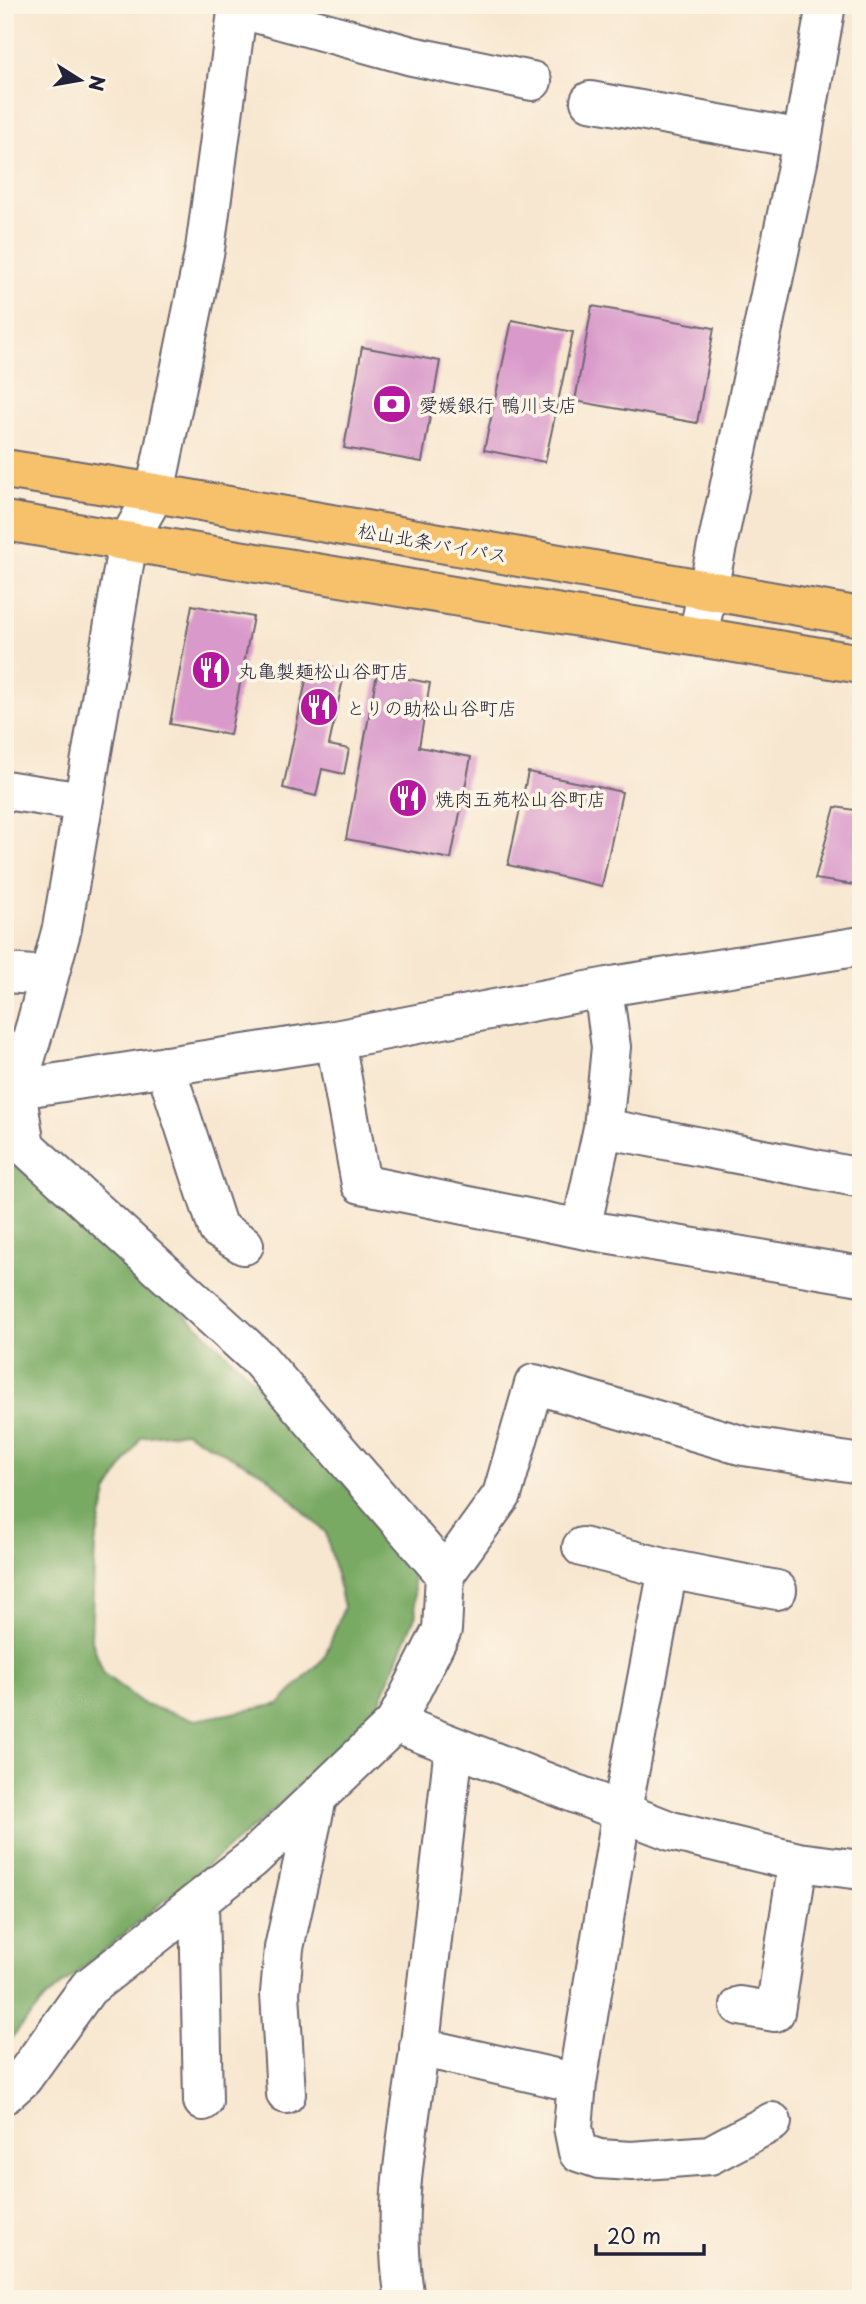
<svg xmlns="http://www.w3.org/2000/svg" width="866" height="2304" font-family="'Playpen Sans','Klee One',sans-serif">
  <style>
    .forest { fill: #79aa64; stroke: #4e6650; stroke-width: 2; fill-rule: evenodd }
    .building { fill: #d999cb }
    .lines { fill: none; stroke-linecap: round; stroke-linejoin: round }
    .minor-casing { stroke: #6d676f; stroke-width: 42 }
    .highway-casing { stroke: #6d676f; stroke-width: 42 }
    .minor { stroke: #fff; stroke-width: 38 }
    .highway { stroke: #f6c16b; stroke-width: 38 }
    .labels { text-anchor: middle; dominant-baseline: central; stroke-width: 7; stroke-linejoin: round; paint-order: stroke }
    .poi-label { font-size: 19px; fill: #22223b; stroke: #fcf5e5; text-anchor: start }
    .street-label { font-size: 19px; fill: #22223b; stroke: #fcf5e5 }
  </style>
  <rect width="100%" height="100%" fill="#fcf5e5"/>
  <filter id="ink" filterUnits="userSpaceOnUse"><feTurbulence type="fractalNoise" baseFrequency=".0143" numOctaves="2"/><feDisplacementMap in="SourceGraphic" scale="14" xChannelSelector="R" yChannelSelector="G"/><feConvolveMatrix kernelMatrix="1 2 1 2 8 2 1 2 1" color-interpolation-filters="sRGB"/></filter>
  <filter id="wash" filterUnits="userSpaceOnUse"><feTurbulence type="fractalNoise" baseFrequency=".00686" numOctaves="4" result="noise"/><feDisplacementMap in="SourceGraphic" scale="28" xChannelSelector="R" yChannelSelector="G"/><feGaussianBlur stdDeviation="1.57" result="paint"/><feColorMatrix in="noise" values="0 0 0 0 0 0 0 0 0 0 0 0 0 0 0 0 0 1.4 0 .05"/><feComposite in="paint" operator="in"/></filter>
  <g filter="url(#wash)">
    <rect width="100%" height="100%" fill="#f8e7d0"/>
    <path class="forest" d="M13 1162 138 1268 246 1373 312 1443 412 1569 416 1614 379 1704 274 1810 45 1999 5 2045V1613L17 1562 8 1514 5 1511V1164ZM185 1432 266 1475 326 1533 344 1607 324 1658 279 1704 196 1720 145 1705 104 1674 91 1638 95 1545 107 1493 141 1437Z"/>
    <g id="blocks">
      <path class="building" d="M592 306 714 328 697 423 575 401Z
        M512 320 573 332 545 462 484 450Z
        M362 347 440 361 422 462 344 448Z
        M192 605 253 617 230 735 170 724Z
        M310 662 345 670 329 745 349 749 344 774 322 769 316 796 283 788Z
        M377 673 430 683 419 747 471 757 451 859 346 839Z
        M528 772 622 792 602 886 508 865Z
        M835 807 861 811V886L815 879Z"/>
    </g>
  </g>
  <g filter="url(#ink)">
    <use href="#blocks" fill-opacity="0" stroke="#6d676f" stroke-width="2"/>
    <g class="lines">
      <g class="minor-casing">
        <path id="minor" d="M238 5 205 249 155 493 128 541 62 928 36 1024 16 1090 25 1146 259 1359 445 1574 442 1630 395 1723 671 1831 798 1862 861 1870
          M238 8 412 56 532 81
          M590 101 802 139
          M698 636 798 162 826 5
          M5 790 83 802
          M5 973 49 976
          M335 1040 361 1184 581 1229 861 1276
          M165 1066 218 1229 244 1245
          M5 1091 335 1040 618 985 861 946
          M603 1128 861 1178
          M581 1229 603 1128 611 1047 603 988
          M582 1547 668 1569 777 1590
          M445 1574 502 1495 534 1384 744 1446 861 1464
          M199 1901 203 2101
          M740 2006 775 2012 798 1862
          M419 2047 577 2083 622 1810 668 1569
          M577 2083 573 2127 578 2152 599 2159 632 2161 710 2155 772 2122
          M5 2094 23 2078 88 1988 252 1859 395 1723
          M286 2094 280 1993 284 1948 317 1798
          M405 2299C390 2211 409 2131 420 2044 431 1945 442 1846 454 1747"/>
      </g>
      <g class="highway-casing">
        <path id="highway" d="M5 469 155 493 861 617
          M5 521 861 664"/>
      </g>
      <use href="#minor" class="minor"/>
      <use href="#highway" class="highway"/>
    </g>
  </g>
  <defs>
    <g id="bank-disc" transform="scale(2.0125)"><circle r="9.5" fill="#b5179e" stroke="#fcf5e5"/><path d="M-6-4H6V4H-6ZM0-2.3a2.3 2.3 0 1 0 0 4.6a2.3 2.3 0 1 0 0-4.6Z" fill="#fff"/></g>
    <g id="restaurant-disc" transform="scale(2.0125)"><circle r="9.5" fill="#b5179e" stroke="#fcf5e5"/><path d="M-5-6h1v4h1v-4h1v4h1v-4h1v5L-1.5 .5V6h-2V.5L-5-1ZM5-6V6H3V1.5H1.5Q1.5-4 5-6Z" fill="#fff"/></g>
  </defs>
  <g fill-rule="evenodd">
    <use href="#bank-disc" x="392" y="404"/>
    <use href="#restaurant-disc" x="211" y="670"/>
    <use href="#restaurant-disc" x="319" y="707"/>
    <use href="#restaurant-disc" x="408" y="798"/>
  </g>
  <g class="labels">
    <g class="poi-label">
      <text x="419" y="404">愛媛銀行 鴨川支店</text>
      <text x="238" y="670">丸亀製麺松山谷町店</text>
      <text x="346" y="707">とりの助松山谷町店</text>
      <text x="435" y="798">焼肉五苑松山谷町店</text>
    </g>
    <g class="street-label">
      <text transform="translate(433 542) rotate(10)">松山北条バイパス</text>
    </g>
  </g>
  <rect width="866" height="2304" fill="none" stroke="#fcf5e5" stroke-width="28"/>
  <g transform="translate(80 80) rotate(101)" stroke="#fcf5e5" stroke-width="5" paint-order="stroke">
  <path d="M0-5L12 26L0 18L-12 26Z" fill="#22223b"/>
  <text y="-10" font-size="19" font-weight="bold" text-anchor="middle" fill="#22223b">N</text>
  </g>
  <path d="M596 2244v10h108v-10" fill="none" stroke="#22223b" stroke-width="3.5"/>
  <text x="607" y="2244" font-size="21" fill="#22223b" stroke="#fcf5e5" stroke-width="5" paint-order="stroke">20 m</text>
</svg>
